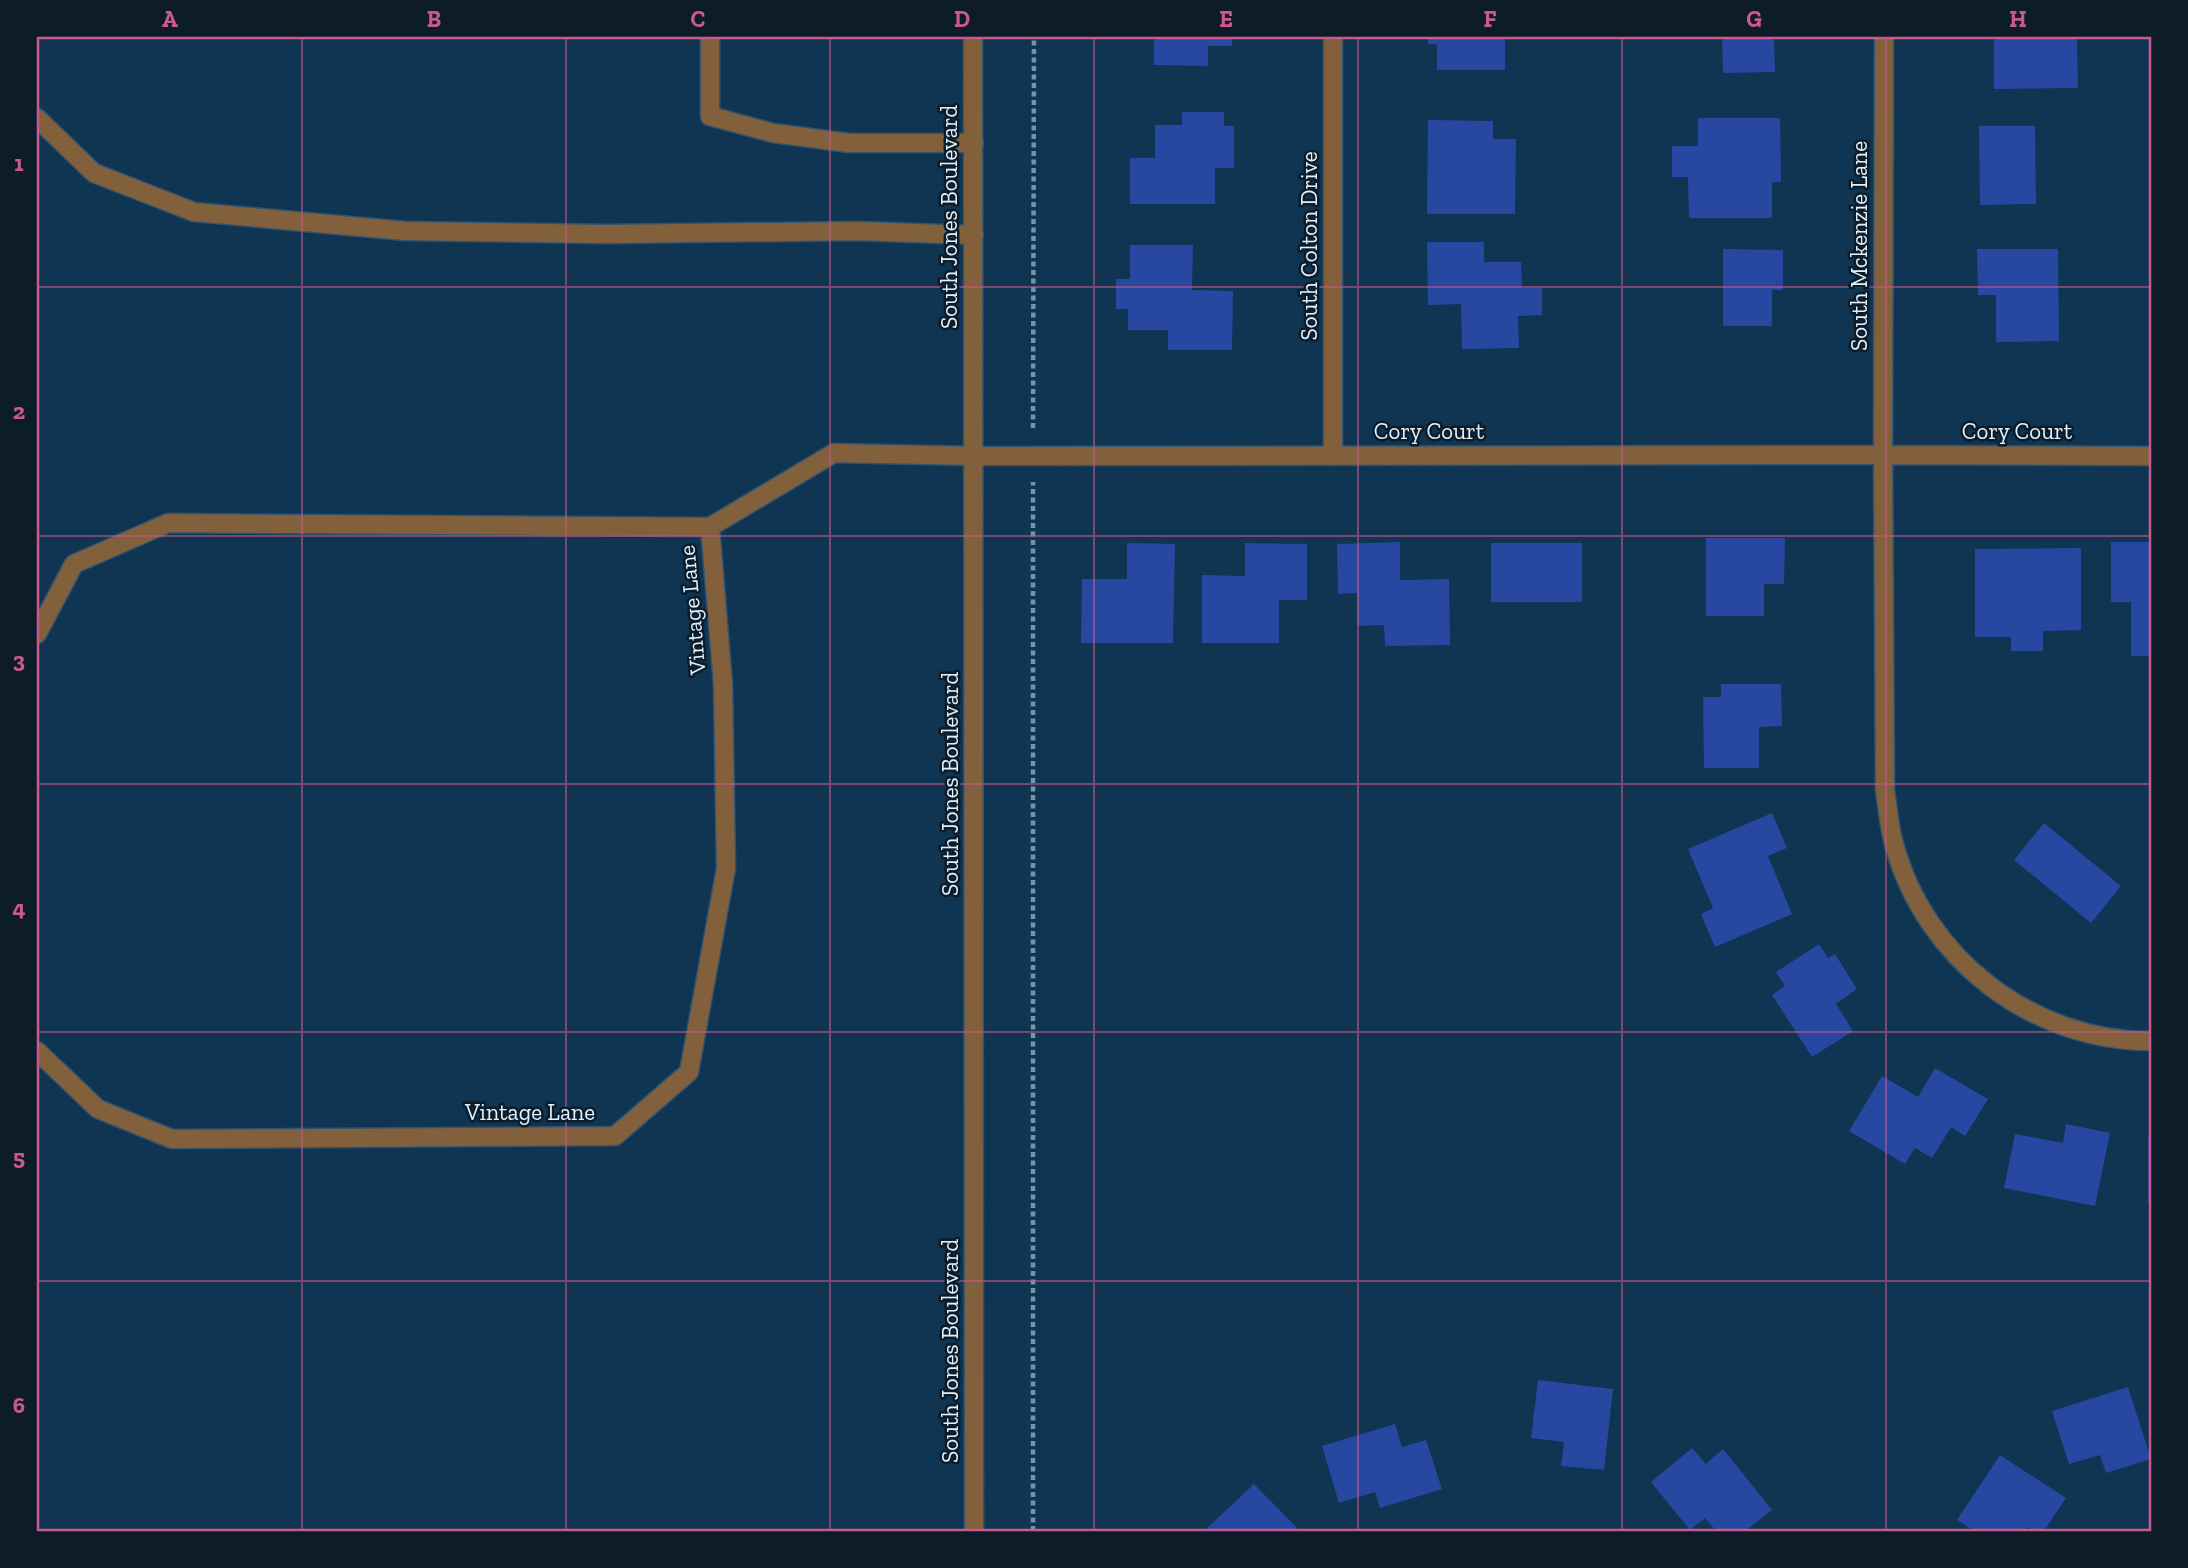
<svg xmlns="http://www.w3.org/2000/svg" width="2188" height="1568" font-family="'Zilla Slab',serif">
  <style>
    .building { fill: #2847a1 }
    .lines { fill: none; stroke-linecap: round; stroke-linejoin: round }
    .minor-casing { stroke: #30536f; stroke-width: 21 }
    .path { stroke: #7793a9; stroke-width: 4.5; stroke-dasharray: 5 3.5; stroke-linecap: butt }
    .minor { stroke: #82603c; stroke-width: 18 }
    .grid { fill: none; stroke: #cb598c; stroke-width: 2; stroke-opacity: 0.55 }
    .labels { text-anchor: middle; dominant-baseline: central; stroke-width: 5; stroke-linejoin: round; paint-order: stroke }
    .street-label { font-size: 23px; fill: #dff0ff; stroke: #0c1c29 }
    .neatline { fill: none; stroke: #cb598c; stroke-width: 2.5 }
    .grid-label { font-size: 23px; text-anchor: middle; font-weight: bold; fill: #cb598c }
  </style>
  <rect width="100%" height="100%" fill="#0f3553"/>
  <path class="building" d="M1154 37H1232V46H1208V66L1154 65Z
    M1428 37H1483V39H1505V70H1437V44H1428Z
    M1722 37H1774L1775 72 1723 73Z
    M1994 37H2077L2078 88 1994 89Z
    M1182 112H1224V126H1234V168H1215V204H1130V158H1155V125H1182Z
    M1698 118H1780L1781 182H1772V218H1689L1688 177H1672V146H1698Z
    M1428 120 1493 121V139H1516L1515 214H1427Z
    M1979 126H2035L2036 204 1980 205Z
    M1427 242H1484V262H1521L1522 288H1542V315L1518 316 1519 348 1462 349 1461 304 1428 305Z
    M1130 245H1193L1192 290 1233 291 1232 350H1168V330H1128V309H1116V279H1130Z
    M1723 249 1783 250V290H1772V326H1723Z
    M1977 249H2058L2059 341 1996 342V295H1978Z
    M1706 538H1785L1784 584H1764V616H1706Z
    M1400 542V580L1449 579 1450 645 1385 646 1384 625 1357 626V593L1338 594 1337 544Z
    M2111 542H2151V656H2131V602H2111Z
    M1127 543 1175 544 1173 643H1081L1082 579H1127Z
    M1245 543 1307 544V600H1279V643H1202V575L1245 576Z
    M1491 543H1582V602H1491Z
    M2081 548V630L2043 631V651H2011V637H1975V549Z
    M1721 684H1781L1782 726 1759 727V768H1704L1703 697H1721Z
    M1772 813 1787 848 1768 856 1792 914 1715 947 1701 914 1713 908 1688 849Z
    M2044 823 2121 886 2091 923 2014 860Z
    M1819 944 1828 958 1835 954 1857 989 1836 1004 1853 1031 1812 1057 1772 995 1785 986 1776 972Z
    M1935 1068 1988 1099 1965 1136 1951 1127 1932 1158 1915 1148 1905 1164 1849 1131 1882 1076 1918 1097Z
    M2066 1124 2110 1133 2095 1206 2004 1188 2015 1134 2063 1143Z
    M2148 1135H2151V1203H2148Z
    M1538 1380 1613 1389 1604 1470 1561 1466 1564 1442 1531 1438Z
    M2128 1387 2151 1459 2106 1473 2100 1455 2069 1464 2052 1411Z
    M1395 1424 1402 1447 1426 1440 1442 1489 1380 1508 1375 1492 1339 1503 1322 1446Z
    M1692 1448 1706 1464 1723 1449 1772 1510 1745 1531H1716L1705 1518 1690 1530 1651 1482Z
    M2000 1455 2066 1498 2044 1531H2036L2028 1527 2025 1531H1974L1957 1520Z
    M1254 1484 1300 1531H1204Z"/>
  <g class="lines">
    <g class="minor-casing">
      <path id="minor" d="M710 37V116L773 133 849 143H974
        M973 37 974 1531
        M37 118 94 173 194 212 406 231 606 234 858 231 974 235
        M1333 456V37
        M2151 456 1883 455 1885 791C1888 808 1889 827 1894 844 1925 959 2032 1041 2151 1041
        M37 634 74 564 168 523 710 527 834 453 975 456 1883 455 1884 37
        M37 1051 98 1109 172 1139 615 1136 689 1072 726 868 723 684 710 527"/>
    </g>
    <path class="path" d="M1033 428 1034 37
      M1033 1531V482"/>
    <use href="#minor" class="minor"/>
  </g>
  <path class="grid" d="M302 37V1531M566 37V1531M830 37V1531M1094 37V1531M1358 37V1531M1622 37V1531M1886 37V1531M37 287H2151M37 536H2151M37 784H2151M37 1032H2151M37 1281H2151"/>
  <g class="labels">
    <g class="street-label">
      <text transform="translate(949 217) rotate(-90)">South Jones Boulevard</text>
      <text transform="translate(1309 246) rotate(-90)">South Colton Drive</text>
      <text transform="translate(1859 246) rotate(-90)">South Mckenzie Lane</text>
      <text x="1429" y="431">Cory Court</text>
      <text x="2017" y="431">Cory Court</text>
      <text transform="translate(692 610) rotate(-95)">Vintage Lane</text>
      <text transform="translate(950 784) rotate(-90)">South Jones Boulevard</text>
      <text x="530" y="1112">Vintage Lane</text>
      <text transform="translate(950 1351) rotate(-90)">South Jones Boulevard</text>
    </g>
  </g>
  <rect width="2188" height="1568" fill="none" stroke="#0c1c29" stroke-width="77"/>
  <rect x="38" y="38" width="2112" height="1492" class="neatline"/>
  <g class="grid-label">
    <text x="170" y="27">A</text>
    <text x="434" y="27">B</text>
    <text x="698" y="27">C</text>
    <text x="962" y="27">D</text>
    <text x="1226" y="27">E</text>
    <text x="1490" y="27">F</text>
    <text x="1754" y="27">G</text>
    <text x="2018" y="27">H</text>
    <text x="19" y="171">1</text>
    <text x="19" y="419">2</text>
    <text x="19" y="668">3</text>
    <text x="19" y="916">4</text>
    <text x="19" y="1165">5</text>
    <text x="19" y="1413">6</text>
  </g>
</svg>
